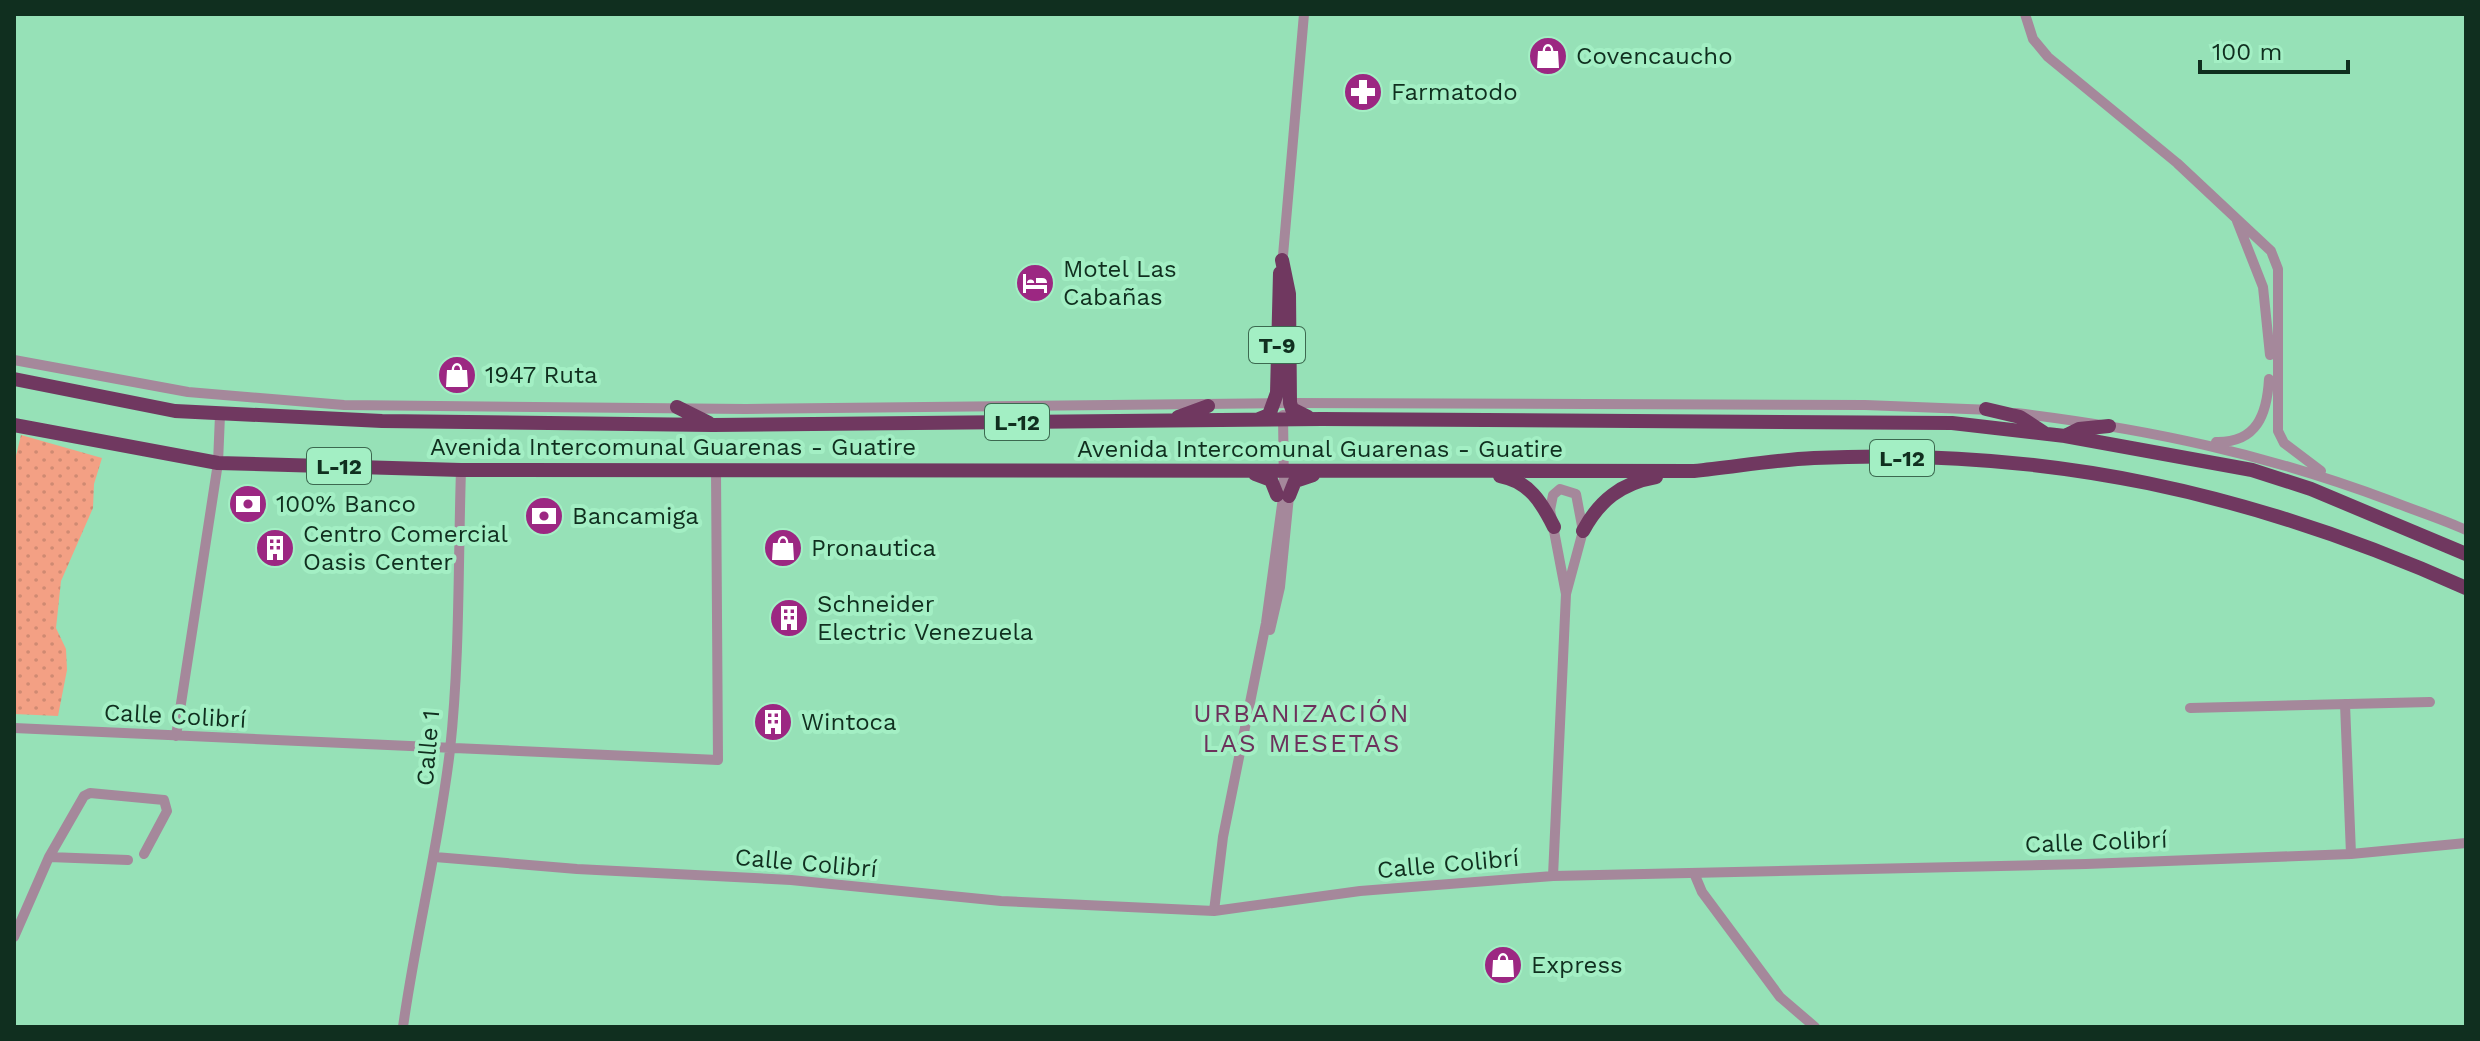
<svg xmlns="http://www.w3.org/2000/svg" width="2480" height="1041" font-family="'Work Sans',sans-serif">
  <style>
    .park { fill: url(#park-dots) }
    .lines { fill: none; stroke-linecap: round; stroke-linejoin: round }
    .minor { stroke: #a5889b; stroke-width: 10 }
    .highway { stroke: #703860; stroke-width: 14 }
    .labels { text-anchor: middle; dominant-baseline: central; stroke-width: 8; stroke-linejoin: round; paint-order: stroke }
    .shield { fill: #a3efc4; stroke: #3c6950; stroke-width: 2 }
    .shield-label { font-size: 22px; font-weight: bold; fill: #102f1f }
    .poi-label { font-size: 24px; fill: #102f1f; stroke: #a3efc4; text-anchor: start }
    .street-label { font-size: 24px; fill: #102f1f; stroke: #a3efc4 }
    .neighbourhood-label { font-size: 26px; letter-spacing: 2px; fill: #6c325c; stroke: #a3efc4 }
  </style>
  <defs>
    <pattern id="park-dots" width="8" height="8" patternUnits="userSpaceOnUse" patternTransform="scale(2)"><rect width="8" height="8" fill="#f3a084"/><path d="M2 2h.1M6 6h.1" fill="none" stroke="#cf8a72" stroke-width="1.8" stroke-linecap="round"/></pattern>
  </defs>
  <rect width="100%" height="100%" fill="#96e1b7"/>
  <path class="park" d="M21 435 102 458 94 484 93 508 61 581 56 628 66 649 67 670 58 716 14 714V464Z"/>
  <g class="lines">
    <path class="minor" d="M2025 14 2033 39 2048 57 2177 163 2271 251 2278 269V431L2284 443 2321 471
      M2237 221 2263 287 2270 355
      M1282 267 1304 14
      M14 360 188 392 344 405 746 409 1290 403 1865 405 1992 410
      M2016 413C2149 429 2266 454 2391 501 2416 511 2442 519 2466 530
      M2216 442C2257 443 2267 414 2269 379
      M1270 630 1280 587 1289 496
      M2345 704 2351 854
      M2190 708 2430 702
      M14 728 718 760 716 471
      M176 736 218 463 220 415
      M49 857 84 796 90 793 164 800 167 811 144 854
      M435 857 577 869 791 880 1001 901 1214 911 1360 891 1553 876 2086 864 2351 854 2466 843
      M1694 873 1702 892 1780 997 1815 1027
      M1553 876 1566 594 1583 531 1576 494 1560 489 1553 495 1550 510 1566 594
      M1214 911 1223 837 1266 623 1284 490 1283 415
      M14 937 49 857 128 860
      M403 1027C416 934 439 844 450 750 460 658 458 562 461 470"/>
    <path class="highway" d="M1282 260 1289 294 1290 403 1292 409 1308 417
      M14 379 175 411 382 421 713 425 1322 419 1952 423 2065 436 2252 470 2311 489 2466 554
      M677 407 709 423
      M1986 409 2020 417 2046 434
      M1178 417 1208 406
      M1259 419 1269 415 1277 393 1280 273
      M14 425 218 463 461 470 1694 471C1734 467 1774 460 1814 458 2048 447 2254 493 2466 588
      M2067 435 2079 429 2109 426
      M1255 474 1271 480 1277 495
      M1500 476C1529 481 1542 503 1554 527
      M1289 496 1295 481 1313 475
      M1583 531C1599 501 1621 483 1656 477"/>
  </g>
  <defs>
    <g id="shop-disc" transform="scale(2)"><circle r="9.5" fill="#9c2782" stroke="#a3efc4"/><path d="M-5-2.5h2.3a2.7 3.5 0 0 1 5.4 0H5L5.5 6h-11ZM-1.5-2.5h3a1.5 2.3 0 0 0-3 0Z" fill="#fff"/></g>
    <g id="pharmacy-disc" transform="scale(2)"><circle r="9.5" fill="#9c2782" stroke="#a3efc4"/><path d="M-2-6h4v4h4v4h-4v4h-4v-4h-4v-4h4Z" fill="#fff"/></g>
    <g id="hotel-disc" transform="scale(2)"><circle r="9.5" fill="#9c2782" stroke="#a3efc4"/><path d="M-6-4.5h1.5V1H6V5H4.5V3h-9V5H-6ZM-4 0a1.8 1.8 0 1 1 3.6 0ZM.5 0V-2.5h3Q6-2.5 6 0Z" fill="#fff"/></g>
    <g id="bank-disc" transform="scale(2)"><circle r="9.5" fill="#9c2782" stroke="#a3efc4"/><path d="M-6-4H6V4H-6ZM0-2.3a2.3 2.3 0 1 0 0 4.6a2.3 2.3 0 1 0 0-4.6Z" fill="#fff"/></g>
    <g id="building-disc" transform="scale(2)"><circle r="9.5" fill="#9c2782" stroke="#a3efc4"/><path d="M-4-6H4V6H1V3H-1V6H-4ZM-2.5-4.3h1.7v1.8h-1.7ZM.8-4.3h1.7v1.8H.8ZM-2.5-1h1.7V.8h-1.7ZM.8-1h1.7V.8H.8Z" fill="#fff"/></g>
  </defs>
  <g fill-rule="evenodd">
    <use href="#shop-disc" x="1548" y="56"/>
    <use href="#pharmacy-disc" x="1363" y="92"/>
    <use href="#hotel-disc" x="1035" y="283"/>
    <use href="#shop-disc" x="457" y="375"/>
    <use href="#bank-disc" x="248" y="504"/>
    <use href="#bank-disc" x="544" y="516"/>
    <use href="#building-disc" x="275" y="548"/>
    <use href="#shop-disc" x="783" y="548"/>
    <use href="#building-disc" x="789" y="618"/>
    <use href="#building-disc" x="773" y="722"/>
    <use href="#shop-disc" x="1503" y="965"/>
  </g>
  <g class="labels">
    <g class="shield">
      <rect x="1249" y="327" width="56" height="36" rx="6"/>
      <rect x="985" y="404" width="64" height="36" rx="6"/>
      <rect x="1870" y="440" width="64" height="36" rx="6"/>
      <rect x="307" y="448" width="64" height="36" rx="6"/>
    </g>
    <g class="shield-label">
      <text x="1277" y="345">T-9</text>
      <text x="1017" y="422">L-12</text>
      <text x="1902" y="458">L-12</text>
      <text x="339" y="466">L-12</text>
    </g>
    <g class="poi-label">
      <text x="1576" y="56">Covencaucho</text>
      <text x="1391" y="92">Farmatodo</text>
      <text x="1063" y="269">Motel Las<tspan x="1063" dy="28">Cabañas</tspan></text>
      <text x="485" y="375">1947 Ruta</text>
      <text x="276" y="504">100% Banco</text>
      <text x="572" y="516">Bancamiga</text>
      <text x="303" y="534">Centro Comercial<tspan x="303" dy="28">Oasis Center</tspan></text>
      <text x="811" y="548">Pronautica</text>
      <text x="817" y="604">Schneider<tspan x="817" dy="28">Electric Venezuela</tspan></text>
      <text x="801" y="722">Wintoca</text>
      <text x="1531" y="965">Express</text>
    </g>
    <g class="street-label">
      <text x="673" y="447">Avenida Intercomunal Guarenas - Guatire</text>
      <text x="1320" y="449">Avenida Intercomunal Guarenas - Guatire</text>
      <text transform="translate(175 716) rotate(3)">Calle Colibrí</text>
      <text transform="translate(428 748) rotate(-85)">Calle 1</text>
      <text transform="translate(2096 842) rotate(-2)">Calle Colibrí</text>
      <text transform="translate(806 863) rotate(5)">Calle Colibrí</text>
      <text transform="translate(1448 864) rotate(-5)">Calle Colibrí</text>
    </g>
    <g class="neighbourhood-label">
      <text x="1302" y="713">URBANIZACIÓN<tspan x="1302" dy="30">LAS MESETAS</tspan></text>
    </g>
  </g>
  <rect width="2480" height="1041" fill="none" stroke="#102f1f" stroke-width="32"/>
  <path d="M2200 60v12h148v-12" fill="none" stroke="#102f1f" stroke-width="4"/>
  <text x="2212" y="60" font-size="24" fill="#102f1f" stroke="#a3efc4" stroke-width="6" paint-order="stroke">100 m</text>
</svg>
